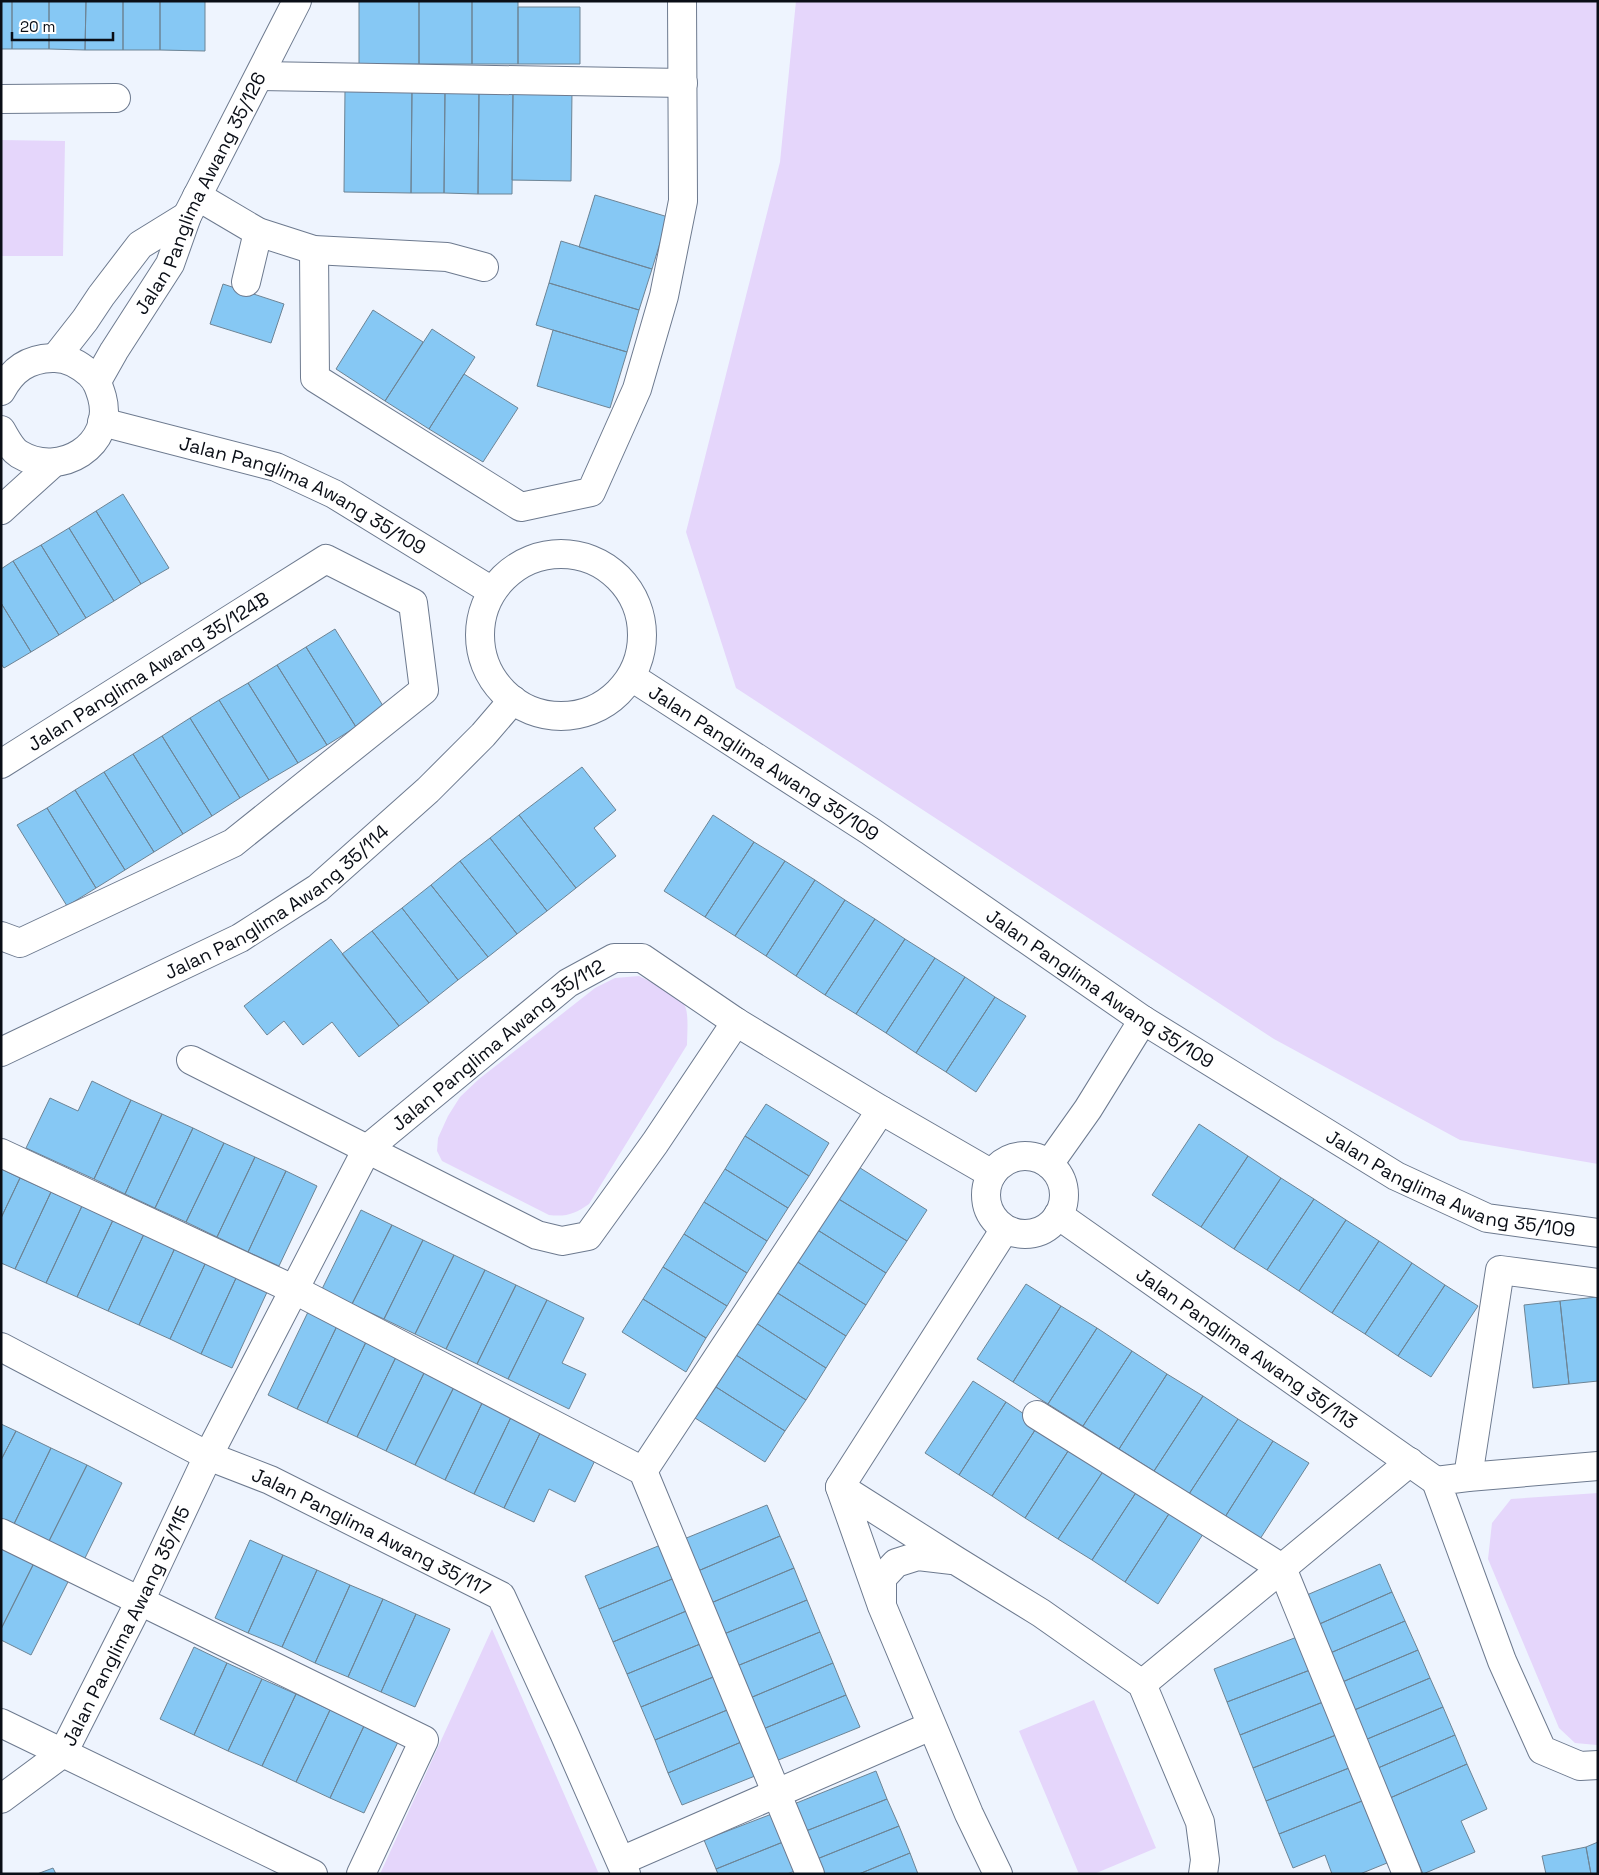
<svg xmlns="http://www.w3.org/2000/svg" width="1599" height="1875" font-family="'Space Grotesk',sans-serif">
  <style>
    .green { fill: #e5d6fb }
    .building { fill: #86c8f4; stroke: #6d8495 }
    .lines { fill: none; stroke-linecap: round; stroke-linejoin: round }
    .minor-casing { stroke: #6d7a8f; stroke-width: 30 }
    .minor { stroke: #fff; stroke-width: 28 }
    .labels { text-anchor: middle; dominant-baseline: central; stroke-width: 5; stroke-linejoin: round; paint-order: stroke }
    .street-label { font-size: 19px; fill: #0a0e16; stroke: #fff }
  </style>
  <rect width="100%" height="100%" fill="#eef4fe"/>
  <path class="green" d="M796 1H1598V1164L1460 1140 1274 1039 736 688 686 532 780 162Z
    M1 140 65 141 63 256H1Z
    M639 976C651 982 679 994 685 1006 689 1015 687 1035 687 1045L589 1204C575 1214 566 1217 549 1215L442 1161 437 1151 438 1138 448 1116 460 1097 479 1079 595 988 615 978Z
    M1598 1493V1745H1597L1575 1743 1559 1728 1488 1559 1492 1523 1511 1499Z
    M492 1629 599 1874H380Z
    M1094 1700 1156 1848 1094 1874H1079L1019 1731Z"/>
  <path class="building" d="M1 1H12V49H1Z
    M12 1H49V49H12Z
    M49 1H86L85 50 49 49Z
    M86 1H123V50H85Z
    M123 1H160V50H123Z
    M160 1H205V51L160 50Z
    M359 1H419V64H359Z
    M419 1H472V64H419Z
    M472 1H518V64H472Z
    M518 7H580V64H518Z
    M345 89H412L411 193 344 192Z
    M412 89 445 90 444 193H411Z
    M445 90H479L478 194 444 193Z
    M479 90H513L512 194H478Z
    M513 90 572 91 571 181 512 180Z
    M595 195 668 217 652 269 579 247Z
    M561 241 652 269 639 310 549 283Z
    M549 283 639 310 627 352 536 325Z
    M223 284 284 304 271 343 210 324Z
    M373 310 423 342 385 401 336 369Z
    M432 329 475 357 429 429 385 401Z
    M553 330 627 352 610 408 537 386Z
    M464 374 518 408 483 462 429 429Z
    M123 494 169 568 141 584 96 511Z
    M96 511 141 584 114 601 69 528Z
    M69 528 114 601 86 618 41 545Z
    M41 545 86 618 59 635 13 561Z
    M13 561 59 635 31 652 1 603V569Z
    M1 603 31 652 4 668 1 664Z
    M335 629 385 709 356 727 306 647Z
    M306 647 356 727 327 745 277 665Z
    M277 665 327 745 298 763 248 683Z
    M248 683 298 763 269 780 219 700Z
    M219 700 269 780 240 798 190 718Z
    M190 718 240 798 212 816 162 736Z
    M162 736 212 816 183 834 133 754Z
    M133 754 183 834 154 852 104 772Z
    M582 767 616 810 594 828 616 856 576 888 519 815Z
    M104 772 154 852 125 870 75 790Z
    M75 790 125 870 96 888 47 808Z
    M47 808 96 888 67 906 17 825Z
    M519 815 576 888 547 911 490 838Z
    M713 815 754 842 705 917 664 891Z
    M490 838 547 911 517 934 460 861Z
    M754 842 785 861 735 936 705 917Z
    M460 861 517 934 488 957 431 885Z
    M785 861 815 880 766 956 735 936Z
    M815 880 845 900 796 976 766 956Z
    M431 885 488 957 458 980 402 908Z
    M845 900 875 919 825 995 796 976Z
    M402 908 458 980 429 1003 372 931Z
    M875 919 905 939 856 1014 825 995Z
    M372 931 429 1003 399 1026 342 954Z
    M331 939 399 1026 359 1057 332 1022 303 1045 284 1021 267 1035 244 1006Z
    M905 939 935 958 886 1033 856 1014Z
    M935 958 965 977 916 1053 886 1033Z
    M965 977 995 997 946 1072 916 1053Z
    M995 997 1026 1016 976 1092 946 1072Z
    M92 1081 131 1100 94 1179 26 1148 50 1098 78 1111Z
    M131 1100 162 1114 125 1194 94 1179Z
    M766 1104 829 1143 809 1176 745 1136Z
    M162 1114 193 1128 155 1208 125 1194Z
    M1199 1124 1248 1156 1201 1227 1152 1195Z
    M193 1128 224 1143 186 1222 155 1208Z
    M745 1136 809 1176 788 1208 725 1169Z
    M224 1143 255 1157 217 1237 186 1222Z
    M1248 1156 1281 1178 1234 1249 1201 1227Z
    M255 1157 286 1171 248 1252 217 1237Z
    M857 1166 927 1210 907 1241 837 1198Z
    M1 1169 20 1178 1 1218Z
    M725 1169 788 1208 767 1241 704 1202Z
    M286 1171 317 1186 279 1266 248 1252Z
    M20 1178 51 1192 15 1269 1 1263V1218Z
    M1281 1178 1314 1199 1267 1270 1234 1249Z
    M51 1192 82 1206 46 1283 15 1269Z
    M837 1198 907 1241 886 1273 816 1229Z
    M1314 1199 1346 1220 1299 1291 1267 1270Z
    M704 1202 767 1241 747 1273 684 1234Z
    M82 1206 113 1220 77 1297 46 1283Z
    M361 1210 392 1225 352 1304 322 1289Z
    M113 1220 144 1234 108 1311 77 1297Z
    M1346 1220 1379 1241 1332 1313 1299 1291Z
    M392 1225 423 1240 384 1319 352 1304Z
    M816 1229 886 1273 866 1305 796 1261Z
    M144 1234 175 1248 139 1325 108 1311Z
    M684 1234 747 1273 727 1306 663 1267Z
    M423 1240 454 1255 415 1334 384 1319Z
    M1379 1241 1412 1263 1365 1334 1332 1313Z
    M175 1248 206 1262 170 1339 139 1325Z
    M454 1255 485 1270 446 1349 415 1334Z
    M796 1261 866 1305 846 1336 776 1292Z
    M206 1262 237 1276 201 1354 170 1339Z
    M1412 1263 1445 1285 1398 1356 1365 1334Z
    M663 1267 727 1306 706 1338 643 1299Z
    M485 1270 516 1285 477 1364 446 1349Z
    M237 1276 268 1290 232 1368 201 1354Z
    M1026 1284 1061 1306 1013 1382 977 1359Z
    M516 1285 547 1300 508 1379 477 1364Z
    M1445 1285 1478 1306 1431 1377 1398 1356Z
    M776 1292 846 1336 826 1368 756 1323Z
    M1597 1297 1598 1381 1569 1384 1560 1301Z
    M643 1299 706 1338 686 1372 622 1332Z
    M547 1300 584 1318 562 1363 586 1374 569 1409 508 1379Z
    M1560 1301 1569 1384 1533 1388 1524 1305Z
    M1061 1306 1097 1328 1048 1404 1013 1382Z
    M308 1312 337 1326 297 1409 268 1395Z
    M756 1323 826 1368 806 1400 736 1355Z
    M337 1326 367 1340 327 1423 297 1409Z
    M1097 1328 1132 1351 1083 1426 1048 1404Z
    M367 1340 397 1355 357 1437 327 1423Z
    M1132 1351 1167 1374 1119 1449 1083 1426Z
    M397 1355 426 1369 386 1451 357 1437Z
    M736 1355 806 1400 785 1431 716 1387Z
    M426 1369 456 1383 415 1465 386 1451Z
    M1167 1374 1203 1396 1154 1471 1119 1449Z
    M973 1381 1006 1402 959 1475 925 1453Z
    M456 1383 485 1397 445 1480 415 1465Z
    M716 1387 785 1431 765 1462 695 1418Z
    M1203 1396 1238 1419 1189 1494 1154 1471Z
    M485 1397 514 1411 474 1494 445 1480Z
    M1006 1402 1039 1424 992 1496 959 1475Z
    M514 1411 544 1425 504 1508 474 1494Z
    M1238 1419 1273 1441 1225 1517 1189 1494Z
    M1 1424 16 1431 1 1460Z
    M1039 1424 1072 1445 1025 1518 992 1496Z
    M544 1425 599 1452 575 1502 549 1489 534 1522 504 1508Z
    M16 1431 51 1448 13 1526 1 1521V1460Z
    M1273 1441 1309 1463 1260 1539 1225 1517Z
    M1072 1445 1106 1467 1058 1539 1025 1518Z
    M51 1448 87 1465 48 1543 13 1526Z
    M87 1465 122 1483 84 1560 48 1543Z
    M1106 1467 1139 1488 1092 1560 1058 1539Z
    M1139 1488 1172 1509 1125 1582 1092 1560Z
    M767 1505 780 1536 698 1571 684 1539Z
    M1172 1509 1205 1531 1158 1604 1125 1582Z
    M780 1536 794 1568 711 1603 698 1571Z
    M250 1540 283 1555 248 1633 215 1618Z
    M1 1543 36 1559 1 1629Z
    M663 1544 677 1577 599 1609 585 1576Z
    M283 1555 317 1570 282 1647 248 1633Z
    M36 1559 71 1576 31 1655 1 1640V1629Z
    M1380 1564 1392 1592 1315 1626 1302 1597Z
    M794 1568 807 1600 724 1634 711 1603Z
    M317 1570 350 1585 315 1663 282 1647Z
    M677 1577 691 1609 613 1642 599 1609Z
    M350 1585 383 1599 348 1677 315 1663Z
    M1392 1592 1405 1621 1328 1654 1315 1626Z
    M383 1599 416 1614 381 1692 348 1677Z
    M807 1600 820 1632 737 1666 724 1634Z
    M691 1609 705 1642 627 1674 613 1642Z
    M416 1614 450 1629 415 1707 381 1692Z
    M1405 1621 1418 1650 1340 1683 1328 1654Z
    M820 1632 833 1663 750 1698 737 1666Z
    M1297 1637 1310 1670 1227 1702 1214 1669Z
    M705 1642 718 1675 641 1707 627 1674Z
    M194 1647 227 1663 194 1735 160 1719Z
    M1418 1650 1430 1678 1352 1711 1340 1683Z
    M227 1663 262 1679 228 1751 194 1735Z
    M833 1663 846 1695 763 1729 750 1698Z
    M1310 1670 1323 1702 1240 1735 1227 1702Z
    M718 1675 732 1708 655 1740 641 1707Z
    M1430 1678 1443 1707 1365 1740 1352 1711Z
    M262 1679 296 1694 262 1766 228 1751Z
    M296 1694 330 1710 296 1782 262 1766Z
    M846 1695 860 1727 776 1761 763 1729Z
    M1323 1702 1336 1735 1253 1768 1240 1735Z
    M1443 1707 1455 1735 1378 1768 1365 1740Z
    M732 1708 746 1740 668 1773 655 1740Z
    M330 1710 364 1726 330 1798 296 1782Z
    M364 1726 398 1742 364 1813 330 1798Z
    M1336 1735 1349 1768 1266 1801 1253 1768Z
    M1455 1735 1467 1764 1390 1798 1378 1768Z
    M746 1740 760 1774 682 1805 668 1773Z
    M1467 1764 1487 1809 1461 1821 1475 1852 1423 1874 1390 1798Z
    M1349 1768 1362 1801 1279 1834 1266 1801Z
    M876 1771 887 1799 806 1831 794 1804Z
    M887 1799 899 1826 817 1859 806 1831Z
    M1362 1801 1387 1863 1360 1874H1332L1325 1855 1293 1868 1279 1834Z
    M777 1812 788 1840 716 1869 704 1840Z
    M899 1826 910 1853 859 1874H823L817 1859Z
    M788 1840 800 1869 787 1874H718L716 1869Z
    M1598 1842V1874H1591L1586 1847Z
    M1586 1847 1591 1874H1546L1542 1856Z
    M910 1853 918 1874H859Z
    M53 1868 56 1874H37Z"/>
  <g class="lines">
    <g class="minor-casing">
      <g id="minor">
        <path d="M260 76 683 83"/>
        <path d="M1 99 116 98"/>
        <path d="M197 196 258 232 314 250 447 257 484 267"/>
        <path d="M314 250 315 378 521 507 591 492 637 389 664 296 683 201 682 1"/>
        <path d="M246 282 258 232"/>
        <path d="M56 357 85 320 101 296 140 245 187 216"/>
        <path id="s1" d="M97 381 114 351 170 264 187 216 297 1"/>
        <path d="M1 391C13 369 28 359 52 358 67 357 79 364 90 374 97 381 99 387 102 397 115 445 60 479 19 454 11 449 6 438 1 430"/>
        <path id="s2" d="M102 422 276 467 334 494 492 591"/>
        <path d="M1 510 53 463"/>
        <circle cx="561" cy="635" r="81"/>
        <path id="s3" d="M633 678 870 831 1143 1020 1396 1176 1487 1218 1598 1233"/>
        <path id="s4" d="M1 764 326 559 413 603 424 690 233 843 20 943 1 936"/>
        <path id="s5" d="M1 1052 240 938 318 888 428 790 483 735 513 700"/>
        <path d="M191 1060 537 1235 562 1241 588 1236 655 1143 736 1022"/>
        <path d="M1 1153 295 1290 643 1471 810 1874"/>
        <circle cx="1025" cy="1195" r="39"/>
        <path d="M1049 1164 1088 1109 1143 1020"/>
        <path id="s6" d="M1058 1215 1436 1481"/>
        <path id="s7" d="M1 1347 208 1456 270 1480 501 1596 564 1733 626 1874"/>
        <path d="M1037 1415 1282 1568 1407 1874"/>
        <path d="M1598 1466 1468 1477 1436 1481 1502 1661 1542 1750 1580 1766 1598 1765"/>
        <path d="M643 1471 881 1110"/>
        <path d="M1468 1477 1500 1270 1598 1283"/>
        <path d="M840 1487 1005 1229"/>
        <path d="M1 1533 424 1740 361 1874"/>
        <path d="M882 1605V1578L896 1563 918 1556 952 1560"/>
        <path d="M1142 1684 1410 1462"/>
        <path d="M1 1723 313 1874"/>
        <path id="s8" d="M1 1799 63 1753 140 1601 208 1456 367 1149 568 983 614 958H642L736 1022 881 1110 992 1174"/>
        <path d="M621 1861 931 1726"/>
        <path d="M998 1874 969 1814 882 1606 840 1487 955 1560 1041 1613 1142 1684 1200 1822 1205 1860 1203 1874"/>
      </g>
    </g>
    <use href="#minor" class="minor"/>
  </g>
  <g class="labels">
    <g class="street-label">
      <text stroke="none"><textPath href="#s1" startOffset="215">Jalan Panglima Awang 35/126</textPath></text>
      <text stroke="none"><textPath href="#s2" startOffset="215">Jalan Panglima Awang 35/109</textPath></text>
      <text stroke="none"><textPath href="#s4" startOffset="174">Jalan Panglima Awang 35/124B</textPath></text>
      <text stroke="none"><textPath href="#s3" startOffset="156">Jalan Panglima Awang 35/109</textPath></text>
      <text stroke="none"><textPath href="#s5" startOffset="315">Jalan Panglima Awang 35/114</textPath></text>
      <text stroke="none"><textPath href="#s3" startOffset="561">Jalan Panglima Awang 35/109</textPath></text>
      <text stroke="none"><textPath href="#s8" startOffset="921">Jalan Panglima Awang 35/112</textPath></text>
      <text stroke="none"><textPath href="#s3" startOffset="966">Jalan Panglima Awang 35/109</textPath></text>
      <text stroke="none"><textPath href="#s6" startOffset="231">Jalan Panglima Awang 35/113</textPath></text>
      <text stroke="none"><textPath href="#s7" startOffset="414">Jalan Panglima Awang 35/117</textPath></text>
      <text stroke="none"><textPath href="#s8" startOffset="219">Jalan Panglima Awang 35/115</textPath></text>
    </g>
  </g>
  <rect width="1599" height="1875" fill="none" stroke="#0a0e16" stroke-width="5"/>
  <path d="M12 32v8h101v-8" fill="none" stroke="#0a0e16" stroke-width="2.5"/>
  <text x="20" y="32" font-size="15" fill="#0a0e16" stroke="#ffffff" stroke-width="4" paint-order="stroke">20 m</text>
</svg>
